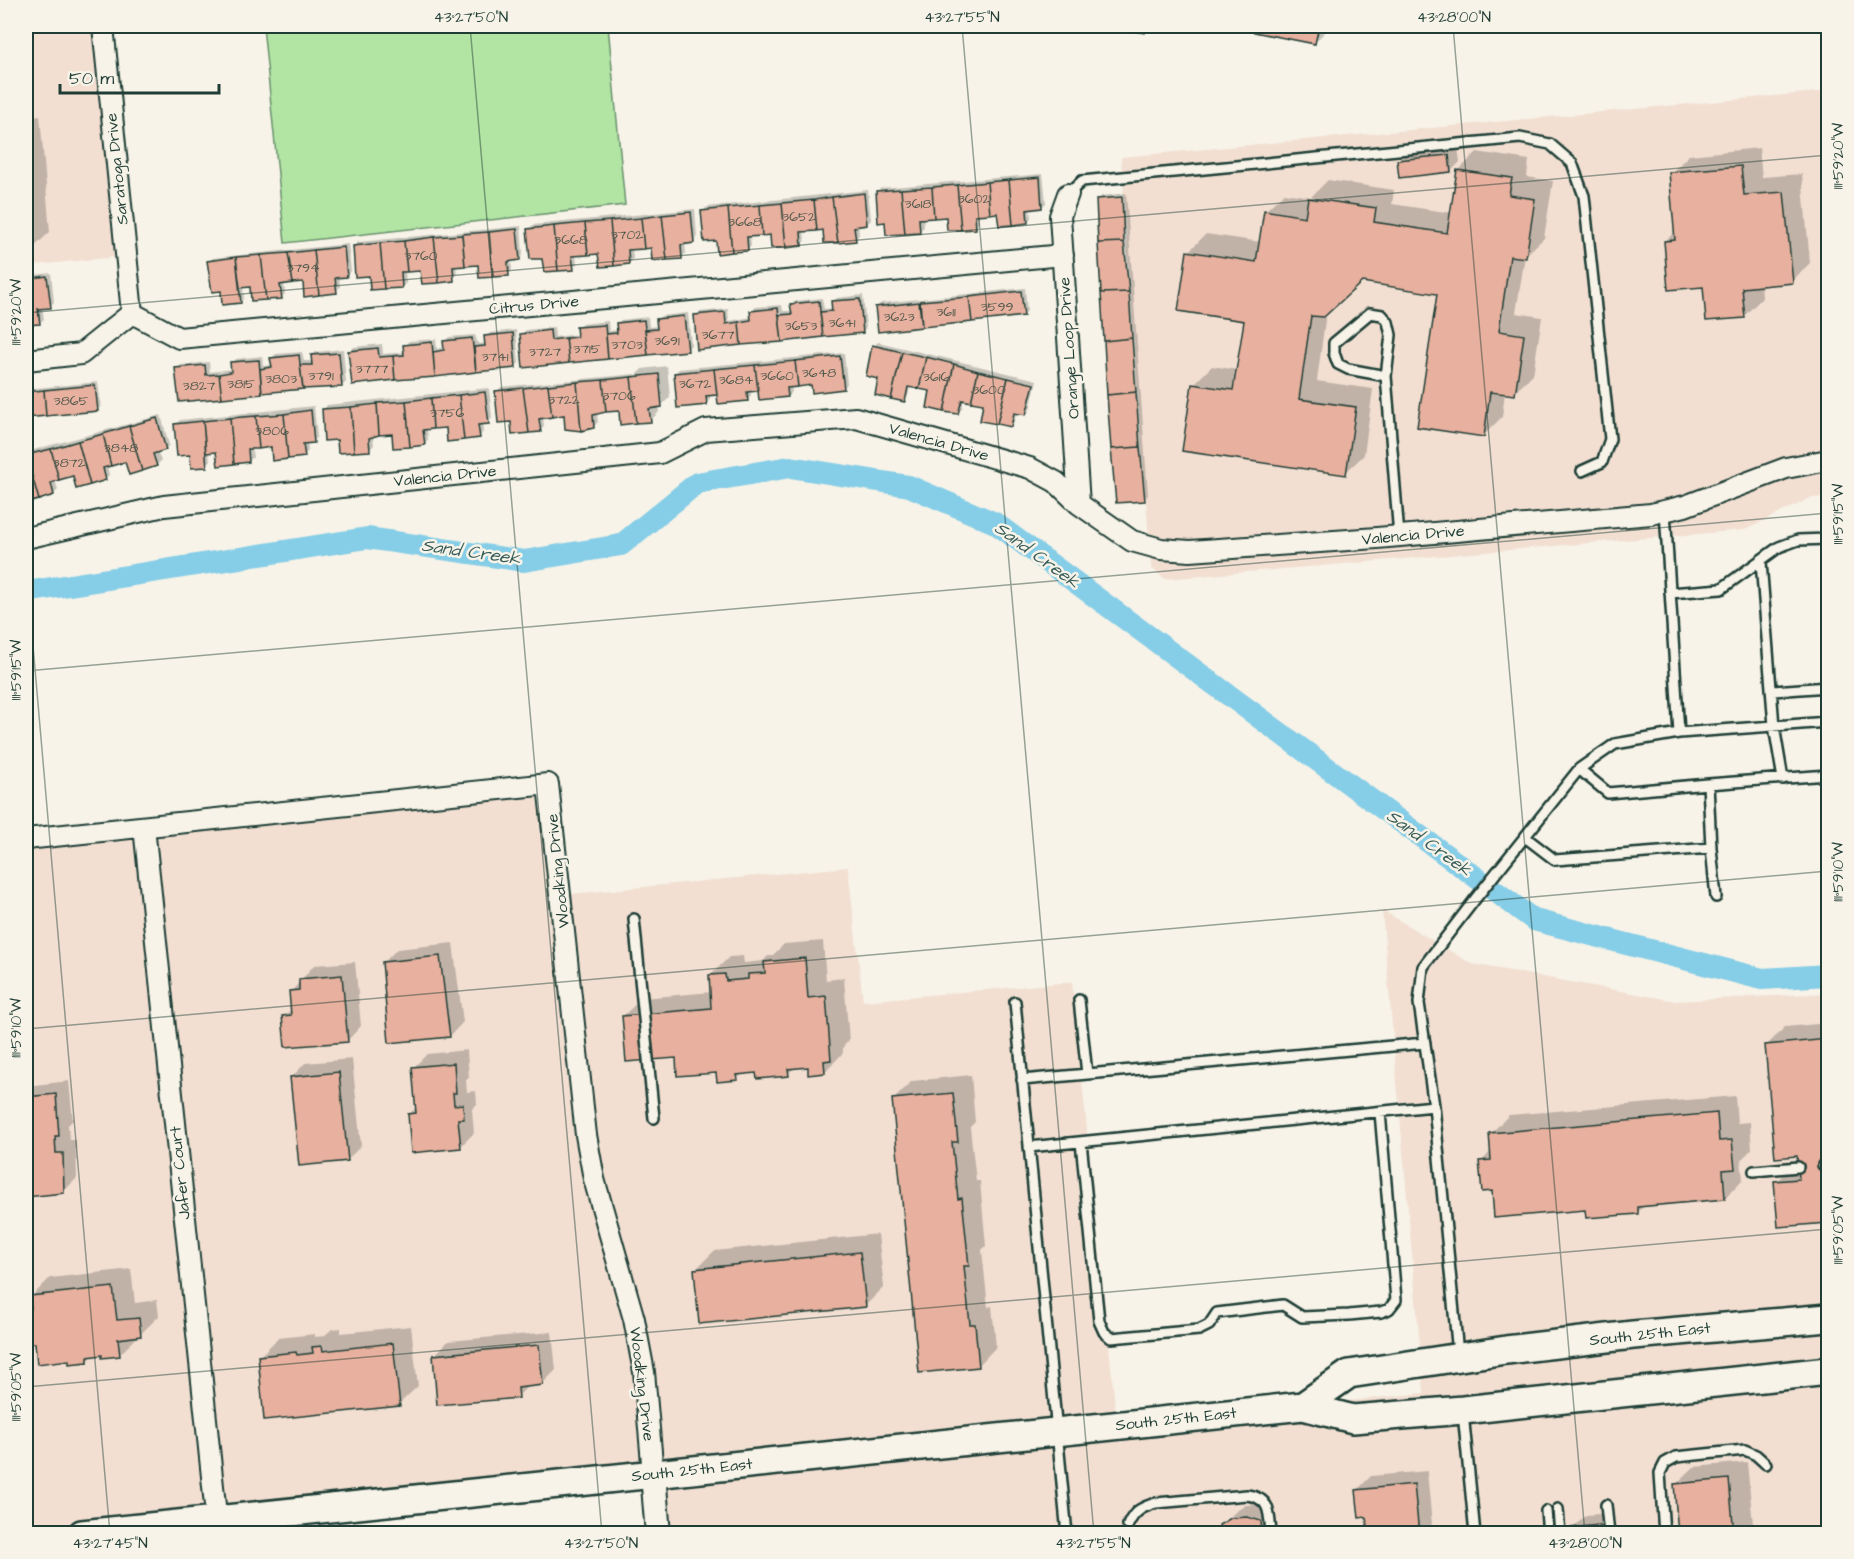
<svg xmlns="http://www.w3.org/2000/svg" width="1854" height="1559" font-family="'Architects Daughter',sans-serif">
  <style>
    .built { fill: #f2dfd2 }
    .green { fill: #b2e4a4; stroke: #68906c; stroke-width: 1.5 }
    .shadow { fill: #0003 }
    .lines { fill: none; stroke-linecap: round; stroke-linejoin: round }
    .canal { stroke: #86cde7; stroke-width: 22 }
    .building { fill: #e8b09e; stroke: #1f3d34; stroke-width: 1.5 }
    .service-casing { stroke: #1f3d34; stroke-width: 14 }
    .minor-casing { stroke: #1f3d34; stroke-width: 24 }
    .tertiary-casing { stroke: #1f3d34; stroke-width: 28 }
    .secondary-casing { stroke: #1f3d34; stroke-width: 32 }
    .service { stroke: #f7f3e8; stroke-width: 9 }
    .minor { stroke: #f7f3e8; stroke-width: 20 }
    .tertiary { stroke: #f7f3e8; stroke-width: 24 }
    .secondary { stroke: #f7f3e8; stroke-width: 27 }
    .ticks { fill: none; stroke: #1f3d34; stroke-width: 1.5; stroke-opacity: 0.45 }
    .labels { text-anchor: middle; dominant-baseline: central; stroke-width: 5; stroke-linejoin: round; paint-order: stroke }
    .number-label { font-size: 14px; fill: #515a4e }
    .street-label { font-size: 16px; fill: #1f3d34; stroke: #f7f3e8 }
    .water-label { font-size: 18px; font-style: italic; fill: #345a58; stroke: #f7f3e8 }
    .neatline { fill: none; stroke: #1f3d34; stroke-width: 2 }
    .ticks-label { font-size: 15px; text-anchor: middle; fill: #1f3d34 }
  </style>
  <rect width="100%" height="100%" fill="#f7f3e8"/>
  <filter id="ink" filterUnits="userSpaceOnUse"><feTurbulence type="fractalNoise" baseFrequency=".0167" numOctaves="2"/><feDisplacementMap in="SourceGraphic" scale="12" xChannelSelector="R" yChannelSelector="G"/><feConvolveMatrix kernelMatrix="1 2 1 2 8 2 1 2 1" color-interpolation-filters="sRGB"/></filter>
  <g filter="url(#ink)">
    <path class="built" d="M26 26H103L126 256 26 266Z
      M1828 91V497L1811 498 1745 530 1165 579 1151 568 1121 157Z
      M548 784 560 895 848 867 863 1001 1072 982 1117 1425 1424 1393 1382 910 1472 964 1676 1001 1828 993V1533H658L653 1474 82 1533 26 1534V839Z"/>
    <path class="green" d="M263 26H608L625 205 285 243Z"/>
    <path class="shadow" d="M1106 26H1151L1144 32Z
      M1252 26H1329L1328 29 1315 42 1251 30Z
      M40 115 50 232 31 250H26V117Z
      M1458 147 1460 162 1451 171 1399 160 1408 151Z
      M1759 148 1762 177 1802 174 1810 263 1792 281 1761 284 1762 298 1744 316 1705 285 1665 241 1676 231 1671 173 1689 155Z
      M1477 152 1529 160 1527 177 1553 181 1544 238 1525 256 1516 313 1542 317 1533 375 1514 393 1505 392 1502 417 1483 436 1439 292 1362 281 1326 313 1317 381 1373 389 1364 455 1345 473 1193 385 1212 366 1238 370 1245 320 1188 252 1206 234 1261 242 1265 211 1284 193 1311 197 1328 180 1394 190 1392 204 1452 213 1458 171Z
      M1043 174 1046 203 1042 207 1030 208 1031 218 1027 222 999 211 979 213V223L975 227 947 216 923 217 924 227 919 231 887 220 877 192 881 188Z
      M868 190 871 220 867 224 858 225 859 235 855 239 824 229 804 231 805 241 801 245 771 234 750 236 751 246 747 250 717 240 703 212 707 207Z
      M1126 193 1148 495 1144 499 1098 200 1102 196Z
      M695 209 697 238 693 242 685 243 686 253 682 257 652 246 632 248 633 259 629 263 600 253 576 254 577 264 573 268 544 257 529 229 533 225Z
      M521 226 523 255 519 259 511 260 512 270 508 274 479 263 456 265 457 275 453 279 421 270 405 271 406 283 402 287 370 275 354 246 358 242Z
      M348 244 351 271 347 275 339 276 340 287 336 291 304 281 284 283 285 294 281 298 251 285 243 286 244 298 240 302 222 289 209 262 213 258Z
      M51 273 54 302 50 306 42 307 44 319 39 323 26 324V276Z
      M1025 288 1027 311 1023 315 879 330 877 307 881 303Z
      M863 295 866 328 862 332 699 348 696 316 700 312 728 309 729 321 752 317 751 311 756 307 782 305 783 311H793L792 305 796 301 822 298 824 309 833 308 832 302 837 298Z
      M688 313 691 345 687 349 525 366 522 334 526 330 554 327 555 337 579 334 578 328 582 324 608 321 609 331 618 330 617 324 621 320 648 317 649 327 658 326 657 320 661 316Z
      M516 330 519 363 515 367 353 383 350 351 354 347 382 344 383 354 406 352 405 345 409 341 436 339 437 349 445 347V341L449 337 475 335 478 344 486 343V337L490 333Z
      M878 342 1037 380 1030 410 1026 414 1017 412 1014 422 1010 426 985 403 964 399 962 408 958 412 932 390 910 386 908 396 904 400 880 378 874 346Z
      M343 349 346 382 342 386 180 400 177 369 181 365 209 362 210 372 232 369V363L236 359 262 356 263 366 273 365 272 358 276 354 302 352 304 361H313L312 356 316 352Z
      M844 353 847 384 843 388 813 384 791 386 792 392 788 396 759 389 750 390 751 396 747 400 718 393 710 394V399L706 403 675 373 679 369Z
      M667 366 670 397 661 406H658L659 412 650 421 620 410 597 413 598 422 594 426 565 414 543 417 544 426 540 430 512 420 497 392 501 387 635 374V376L642 369Z
      M98 382 101 406 97 410 26 416V389Z
      M489 388 492 418 488 422 482 423 483 432 479 437 448 427 427 428 428 440 424 444 394 433 379 434 373 435 374 445 370 449 338 438 323 410 327 405Z
      M314 406 317 437 313 441 307 442 308 451 304 455 272 445 252 447 253 457 249 461 218 450 209 451 210 461 206 465 191 453 176 424 180 420Z
      M161 415 169 445 165 449 157 451 161 461 157 465 126 460 107 465 109 475 105 479 74 474 55 480 58 490 54 494 26 502V452Z
      M823 941 826 980 844 978 849 1040 843 1047V1053L825 1072 809 1066 795 1067 788 1074 758 1072 743 1073 737 1079 677 1056 623 1016 642 998 712 992 710 976 729 957 743 956 744 963 763 961 768 956H772L784 944Z
      M453 943 463 1022 450 1036 383 963 397 949Z
      M355 962 361 1026 348 1040 284 1017 292 1008 291 992 314 965Z
      M1828 1023V1222L1780 1226 1776 1182 1794 1164 1799 1163 1767 1045 1785 1027Z
      M467 1050 469 1078 466 1080 467 1092 476 1091 477 1104 472 1109 474 1133 460 1147 409 1114 417 1107 413 1068 427 1054Z
      M352 1059 361 1146 347 1160 292 1077 305 1063Z
      M971 1075 975 1122 970 1127 976 1181H980L986 1246 982 1250 988 1307 992 1306 996 1347 978 1366 894 1099 912 1081Z
      M69 1081 73 1120 68 1125 70 1140H76L77 1178 63 1192 26 1195V1086Z
      M1735 1096 1737 1123 1750 1122 1752 1149 1741 1160 1743 1179 1725 1198 1645 1205 1638 1212 1587 1209 1493 1190 1481 1162 1492 1150 1490 1134 1509 1115Z
      M878 1234 884 1287 865 1306 695 1270 714 1251Z
      M131 1269 135 1303 157 1300 159 1316 119 1355 94 1354 88 1361 70 1358 36 1341 27 1310 32 1305 31 1297 50 1278Z
      M411 1326 418 1386 399 1404 259 1357 278 1338 315 1334V1337L324 1336 332 1329 341 1328V1333Z
      M552 1332 556 1370 542 1384 529 1385 518 1396 435 1355 448 1341Z
      M1747 1462 1754 1534H1680L1675 1485 1694 1467Z
      M1427 1471 1432 1524 1423 1534H1369L1367 1516 1357 1490 1371 1476Z
      M1262 1504 1274 1508 1276 1534H1222L1221 1526 1235 1512 1246 1505Z
      M1613 1513 1615 1534H1572V1529L1586 1515Z"/>
    <g class="lines">
      <path class="canal" d="M26 592 367 538 524 561 621 545 697 483 790 467 909 486 995 523 1534 920 1762 979 1828 975"/>
    </g>
    <path class="building" d="M1104 26H1146L1145 33Z
      M1251 26H1319L1315 44 1249 31Z
      M1449 155 1451 172 1399 178 1397 160Z
      M1741 166 1744 195 1784 192 1793 283 1742 288 1745 318 1706 321 1703 287 1668 290 1664 241 1675 240 1669 172Z
      M1457 170 1512 178 1509 195 1535 199 1526 258 1510 256 1499 331 1524 335 1515 395 1490 392 1484 437 1417 427 1437 294 1362 282 1324 317 1311 316 1299 399 1356 407 1346 475 1182 451 1192 384 1233 390 1244 321 1178 311 1187 251 1256 262 1264 210 1305 217 1308 198 1376 208 1374 222 1447 233Z
      M26 171 32 251 26 252Z
      M1040 177 1042 208 1027 210 1028 223 1013 225 1009 180Z
      M1009 180 1013 225 999 226 997 213 990 214 987 182Z
      M987 182 990 214 975 215 976 229 961 230 957 185Z
      M957 185 961 230H947L946 217 934 218 932 187Z
      M932 187 934 218 919 219 920 233 905 234 901 189Z
      M901 189 905 234 886 235 885 222 878 223 876 191Z
      M864 193 867 225 854 227 856 241 838 243 832 197Z
      M832 197 838 243H824L823 230 817 231 814 200Z
      M1122 197 1124 242 1098 243 1096 199Z
      M814 200 817 231 801 232 802 246 786 248 782 203Z
      M782 203 786 248H771L770 235 762 236 760 205Z
      M760 205 762 236 747 237 748 251 732 252 728 208Z
      M728 208 732 252 717 254 716 241 704 242 701 211Z
      M691 212 694 243 681 245 682 259 667 260 662 215Z
      M662 215 667 260 652 261 651 248 644 249 641 218Z
      M641 218 644 249 628 250 629 264 614 266 610 221Z
      M610 221 614 266 600 267 598 254 588 255 585 223Z
      M585 223 588 255 572 256 574 270 558 271 554 226Z
      M554 226 558 271 544 272 542 259H530L527 229Z
      M517 229 520 260 508 262 509 276 493 277 489 232Z
      M489 232 493 277 479 278 478 265 465 266 462 234Z
      M462 235 465 266 453 267 454 281 439 283 434 237Z
      M434 237 439 283 422 284 420 271 407 272 404 241Z
      M404 241 407 272H401L402 288 384 289 380 243Z
      M1124 242 1129 292 1101 293 1098 243Z
      M380 243 384 289 370 290 369 276 355 277 353 246Z
      M344 247 347 277 335 278 337 293 319 295 314 250Z
      M314 250 319 295 304 297 303 282 293 283 288 253Z
      M288 253 293 283 280 285 282 299 266 300 261 255Z
      M261 255 266 300 251 301 250 287 240 288 236 257Z
      M236 257 241 303 222 305 221 291 212 292 207 261Z
      M47 276 51 308 38 309 40 324 26 325V279Z
      M1021 291 1024 316 972 322 969 297Z
      M1129 292 1132 338 1104 341 1101 293Z
      M969 297 972 322 922 327 920 301Z
      M860 299 863 333 823 337 820 312 832 311 831 301Z
      M819 301 823 337 782 342 779 315 792 314 790 304Z
      M919 302 922 327 878 332 875 307Z
      M778 308 782 342 741 345 739 322 751 320 750 311Z
      M725 312 726 324 739 322 741 345 697 350 694 315Z
      M684 316 688 351 648 355 645 330 657 329 656 319Z
      M644 320 648 355 608 359 606 334 617 333 616 323Z
      M605 325 608 359 569 363 566 338 577 337 576 327Z
      M550 330 551 340 566 338 569 363 523 368 520 334Z
      M513 333 516 368 476 372 474 347 485 346 484 336Z
      M472 338 476 372 435 377 433 352 444 350 443 341Z
      M1132 338 1136 392 1107 395 1104 341Z
      M432 342 435 377 395 380 393 356 404 355 403 345Z
      M872 345 902 352 891 399 875 395 878 379 866 376Z
      M378 348 379 357 393 356 395 380 352 385 348 351Z
      M902 352 926 357 919 389 908 387 905 402 891 399Z
      M339 353 342 387 303 389 300 365H312L311 355Z
      M299 355 303 389 262 393 260 369 272 367 270 358Z
      M840 356 844 389 812 393 811 385 798 387 795 361Z
      M926 357 954 364 944 412 927 408 930 391 919 389Z
      M259 360 262 394 222 398 219 374 231 372 230 362Z
      M795 361 798 387 787 388 788 397 759 400 755 365Z
      M954 364 978 371 971 402 962 400 958 414 944 412Z
      M205 365 206 375 219 374 222 398 179 402 175 368Z
      M755 365 758 391 747 392 748 401 718 404 714 369Z
      M714 369 717 395 706 396 707 405 677 408 674 373Z
      M978 371 1008 378 997 424 980 421 983 404 971 402Z
      M659 374 662 407 649 409 651 422 636 423 631 377Z
      M631 377 636 423 620 425 619 411 606 412 603 380Z
      M1008 378 1034 384 1026 415 1014 413 1011 427 997 424Z
      M603 380 606 412 593 415 594 428 581 431 577 382Z
      M577 382 581 431 565 429 564 415 552 417 548 385Z
      M95 385 98 411 46 416 44 390Z
      M548 385 552 417 539 419 541 432 529 433 523 388Z
      M523 388 529 433 512 435 511 422 498 423 495 391Z
      M44 390 46 416 26 418V392Z
      M485 392 489 424 478 425 480 438 464 440 459 395Z
      M1136 392 1140 447 1111 449 1107 395Z
      M459 395 464 440 447 442 446 428 433 429 431 398Z
      M431 398 433 429 423 430 425 445 410 447 406 401Z
      M406 401 410 447 393 448 392 434 379 435 377 403Z
      M377 404 379 435 369 438 370 451 354 452 351 407Z
      M351 407 354 452 338 453 337 440 324 441 322 409Z
      M311 410 314 443 303 444 305 457 288 459 284 414Z
      M284 414 288 459 272 461 271 447 259 449 256 416Z
      M256 416 259 449H248L249 462 234 464 230 418Z
      M157 418 166 450 153 454 157 466 142 471 129 426Z
      M230 418 234 464 218 466 216 452 206 453 203 421Z
      M203 421 207 467 191 468 190 455 177 456 174 424Z
      M129 426 142 471 129 475 125 462 111 466 103 434Z
      M103 434 111 466 103 468 106 480 90 485 78 441Z
      M78 441 90 485 76 489 73 476 59 480 51 449Z
      M1140 447 1145 501 1116 503 1111 449Z
      M51 449 59 480 51 483 54 495 39 500 26 455Z
      M26 455 39 500 26 503Z
      M440 956 450 1037 389 1043 382 962Z
      M805 958 808 998 826 996 831 1060 824 1061 825 1073 808 1075V1067L788 1069 789 1076 757 1079 756 1073 737 1075 738 1080 717 1082 716 1073 677 1076 676 1058 626 1062 622 1016 711 1008 709 975 725 974 726 981 748 979V974L765 973 764 962Z
      M342 975 348 1042 285 1047 282 1016 291 1015 289 991 299 990V979Z
      M1828 1039V1155H1822L1824 1178 1828 1177V1223L1778 1227 1774 1181 1799 1179 1797 1156 1775 1158 1765 1045Z
      M454 1063 456 1093H453L454 1105 463 1104 464 1119H458L461 1148 411 1153 408 1114 416 1113 412 1067Z
      M339 1072 348 1161 299 1166 290 1077Z
      M953 1093 958 1142H952L958 1199 962 1198 969 1266H964L970 1324H975L979 1367 919 1373 892 1099Z
      M56 1094 59 1136H55L56 1153H63L64 1193 26 1197V1097Z
      M1717 1113 1719 1141 1732 1140 1735 1169 1723 1170 1725 1199 1638 1207V1214L1586 1218 1585 1210 1494 1218 1492 1191 1482 1192 1479 1161 1491 1160 1489 1133Z
      M860 1252 866 1307 699 1324 694 1269Z
      M113 1287 117 1320 139 1318 141 1336 118 1339 120 1356 102 1358V1355L88 1357V1362L69 1364V1360L37 1364 35 1343H29L26 1310 31 1309 30 1296Z
      M393 1343 400 1406 264 1420 258 1356 296 1352 297 1355 313 1353 312 1347 322 1346 323 1351Z
      M539 1345 543 1385 518 1388 519 1398 437 1405 433 1355Z
      M1729 1479 1734 1534H1678L1674 1484Z
      M1414 1484 1419 1534H1368L1366 1517 1359 1518 1356 1490Z
      M1247 1517 1261 1521 1262 1534H1220L1219 1525 1231 1518Z
      M1599 1525 1600 1534H1571L1570 1528Z"/>
    <g class="lines">
      <g class="service-casing">
        <path id="service" d="M1068 194 1082 181 1520 138 1550 144 1572 163 1584 196 1610 439 1602 462 1582 471
          M1386 376 1348 369 1338 364 1334 353V343L1370 313 1382 315 1388 322 1391 335 1386 376 1399 536
          M1761 562 1774 726 1783 779
          M1670 593 1721 589 1779 547 1798 540 1828 539
          M1773 691 1828 687
          M1679 733 1828 722
          M1579 769 1608 793 1708 784 1711 848 1716 897
          M1708 784 1828 775
          M1525 837 1555 860 1711 848
          M634 919 654 1118
          M1079 1000 1087 1074
          M1015 1002 1067 1534
          M1022 1080 1425 1043
          M1081 1142 1099 1321 1104 1332 1111 1338 1199 1330 1209 1325 1217 1313 1283 1305 1302 1317 1349 1315 1381 1312 1389 1309 1396 1300 1380 1112
          M1029 1147 1434 1106
          M1823 1165H1828
          M1754 1171 1798 1167
          M1458 1354 1434 1106 1419 1003 1423 967 1476 898 1579 769 1615 744 1679 733 1665 511
          M1463 1413 1475 1534
          M1606 1505 1609 1534
          M1558 1509 1560 1534
          M1546 1511 1548 1534
          M1128 1525C1134 1511 1142 1507 1156 1503L1247 1495C1271 1498 1269 1513 1271 1534
          M1664 1534 1660 1473 1665 1463 1676 1457 1745 1450 1756 1455 1766 1464"/>
      </g>
      <g class="minor-casing">
        <path id="minor" d="M103 26 132 313
          M1068 194 1060 216 1079 504
          M26 360 81 354 132 313 179 338 1063 255
          M26 538 164 506 660 453 706 430 856 418 1030 468 1056 482 1079 504 1132 541 1161 549 1190 551 1377 538 1651 514 1685 506 1786 468 1828 460
          M144 827 218 1534
          M26 839 548 784 586 1135 594 1179 634 1319 644 1372 653 1474"/>
      </g>
      <g class="tertiary-casing">
        <path id="tertiary" d="M653 1474 658 1534"/>
      </g>
      <g class="secondary-casing">
        <path id="secondary" d="M1303 1406 1349 1374 1506 1350 1633 1335 1828 1318
          M82 1534 1303 1406 1353 1419 1463 1410 1828 1371"/>
      </g>
      <use href="#service" class="service"/>
      <use href="#minor" class="minor"/>
      <use href="#tertiary" class="tertiary"/>
      <use href="#secondary" class="secondary"/>
    </g>
  </g>
  <path class="ticks" d="M470 26 602 1534M962 26 1094 1534M1453 26 1585 1534M26 313 1828 155M26 565 110 1534M26 671 1828 513M26 1029 1828 871M26 1387 1828 1229"/>
  <g class="labels">
    <g class="number-label">
      <text x="974" y="199">3602</text>
      <text x="918" y="204">3618</text>
      <text x="799" y="217">3652</text>
      <text x="745" y="222">3668</text>
      <text x="627" y="235">3702</text>
      <text x="571" y="240">3668</text>
      <text x="421" y="256">3760</text>
      <text x="303" y="268">3794</text>
      <text x="997" y="307">3599</text>
      <text x="946" y="312">3611</text>
      <text x="899" y="317">3623</text>
      <text x="842" y="323">3641</text>
      <text x="801" y="326">3653</text>
      <text x="718" y="335">3677</text>
      <text x="667" y="341">3691</text>
      <text x="627" y="345">3703</text>
      <text x="587" y="349">3715</text>
      <text x="545" y="352">3727</text>
      <text x="495" y="357">3741</text>
      <text x="372" y="369">3777</text>
      <text x="819" y="373">3648</text>
      <text x="321" y="376">3791</text>
      <text x="777" y="376">3660</text>
      <text x="936" y="377">3616</text>
      <text x="281" y="379">3803</text>
      <text x="736" y="380">3684</text>
      <text x="241" y="384">3815</text>
      <text x="695" y="384">3672</text>
      <text x="199" y="386">3827</text>
      <text x="989" y="390">3600</text>
      <text x="619" y="396">3706</text>
      <text x="564" y="400">3722</text>
      <text x="71" y="401">3865</text>
      <text x="447" y="413">3756</text>
      <text x="272" y="431">3806</text>
      <text x="121" y="448">3848</text>
      <text x="69" y="463">3872</text>
    </g>
    <g class="street-label">
      <text transform="translate(117 169) rotate(-96)">Saratoga Drive</text>
      <text transform="translate(534 305) rotate(-5)">Citrus Drive</text>
      <text transform="translate(1069 348) rotate(-94)">Orange Loop Drive</text>
      <text transform="translate(939 442) rotate(16)">Valencia Drive</text>
      <text transform="translate(445 476) rotate(-6)">Valencia Drive</text>
      <text transform="translate(1413 535) rotate(-5)">Valencia Drive</text>
      <text transform="translate(558 871) rotate(-96)">Woodking Drive</text>
      <text transform="translate(180 1173) rotate(-96)">Jafer Court</text>
      <text transform="translate(1650 1334) rotate(-6)">South 25th East</text>
      <text transform="translate(642 1384) rotate(83)">Woodking Drive</text>
      <text transform="translate(1176 1419) rotate(-6)">South 25th East</text>
      <text transform="translate(692 1470) rotate(-6)">South 25th East</text>
    </g>
    <g class="water-label">
      <text transform="translate(471 552) rotate(8)">Sand Creek</text>
      <text transform="translate(1037 555) rotate(36)">Sand Creek</text>
      <text transform="translate(1429 843) rotate(36)">Sand Creek</text>
    </g>
  </g>
  <rect width="1854" height="1559" fill="none" stroke="#f7f3e8" stroke-width="66"/>
  <path d="M60 84v9h159v-9" fill="none" stroke="#1f3d34" stroke-width="3"/>
  <text x="69" y="84" font-size="18" fill="#1f3d34" stroke="#f7f3e8" stroke-width="4.5" paint-order="stroke">50 m</text>
  <rect x="33" y="33" width="1788" height="1493" class="neatline"/>
  <g class="ticks-label">
    <text x="471" y="22">43°27'50"N</text>
    <text x="962" y="22">43°27'55"N</text>
    <text x="1454" y="22">43°28'00"N</text>
    <text transform="translate(1838 156) rotate(-90)" y="5">111°59'20"W</text>
    <text transform="translate(16 312) rotate(-90)" y="5">111°59'20"W</text>
    <text transform="translate(1838 514) rotate(-90)" y="5">111°59'15"W</text>
    <text transform="translate(16 670) rotate(-90)" y="5">111°59'15"W</text>
    <text transform="translate(1838 872) rotate(-90)" y="5">111°59'10"W</text>
    <text transform="translate(16 1028) rotate(-90)" y="5">111°59'10"W</text>
    <text transform="translate(1838 1230) rotate(-90)" y="5">111°59'05"W</text>
    <text transform="translate(16 1387) rotate(-90)" y="5">111°59'05"W</text>
    <text x="110" y="1548">43°27'45"N</text>
    <text x="601" y="1548">43°27'50"N</text>
    <text x="1093" y="1548">43°27'55"N</text>
    <text x="1585" y="1548">43°28'00"N</text>
  </g>
</svg>
